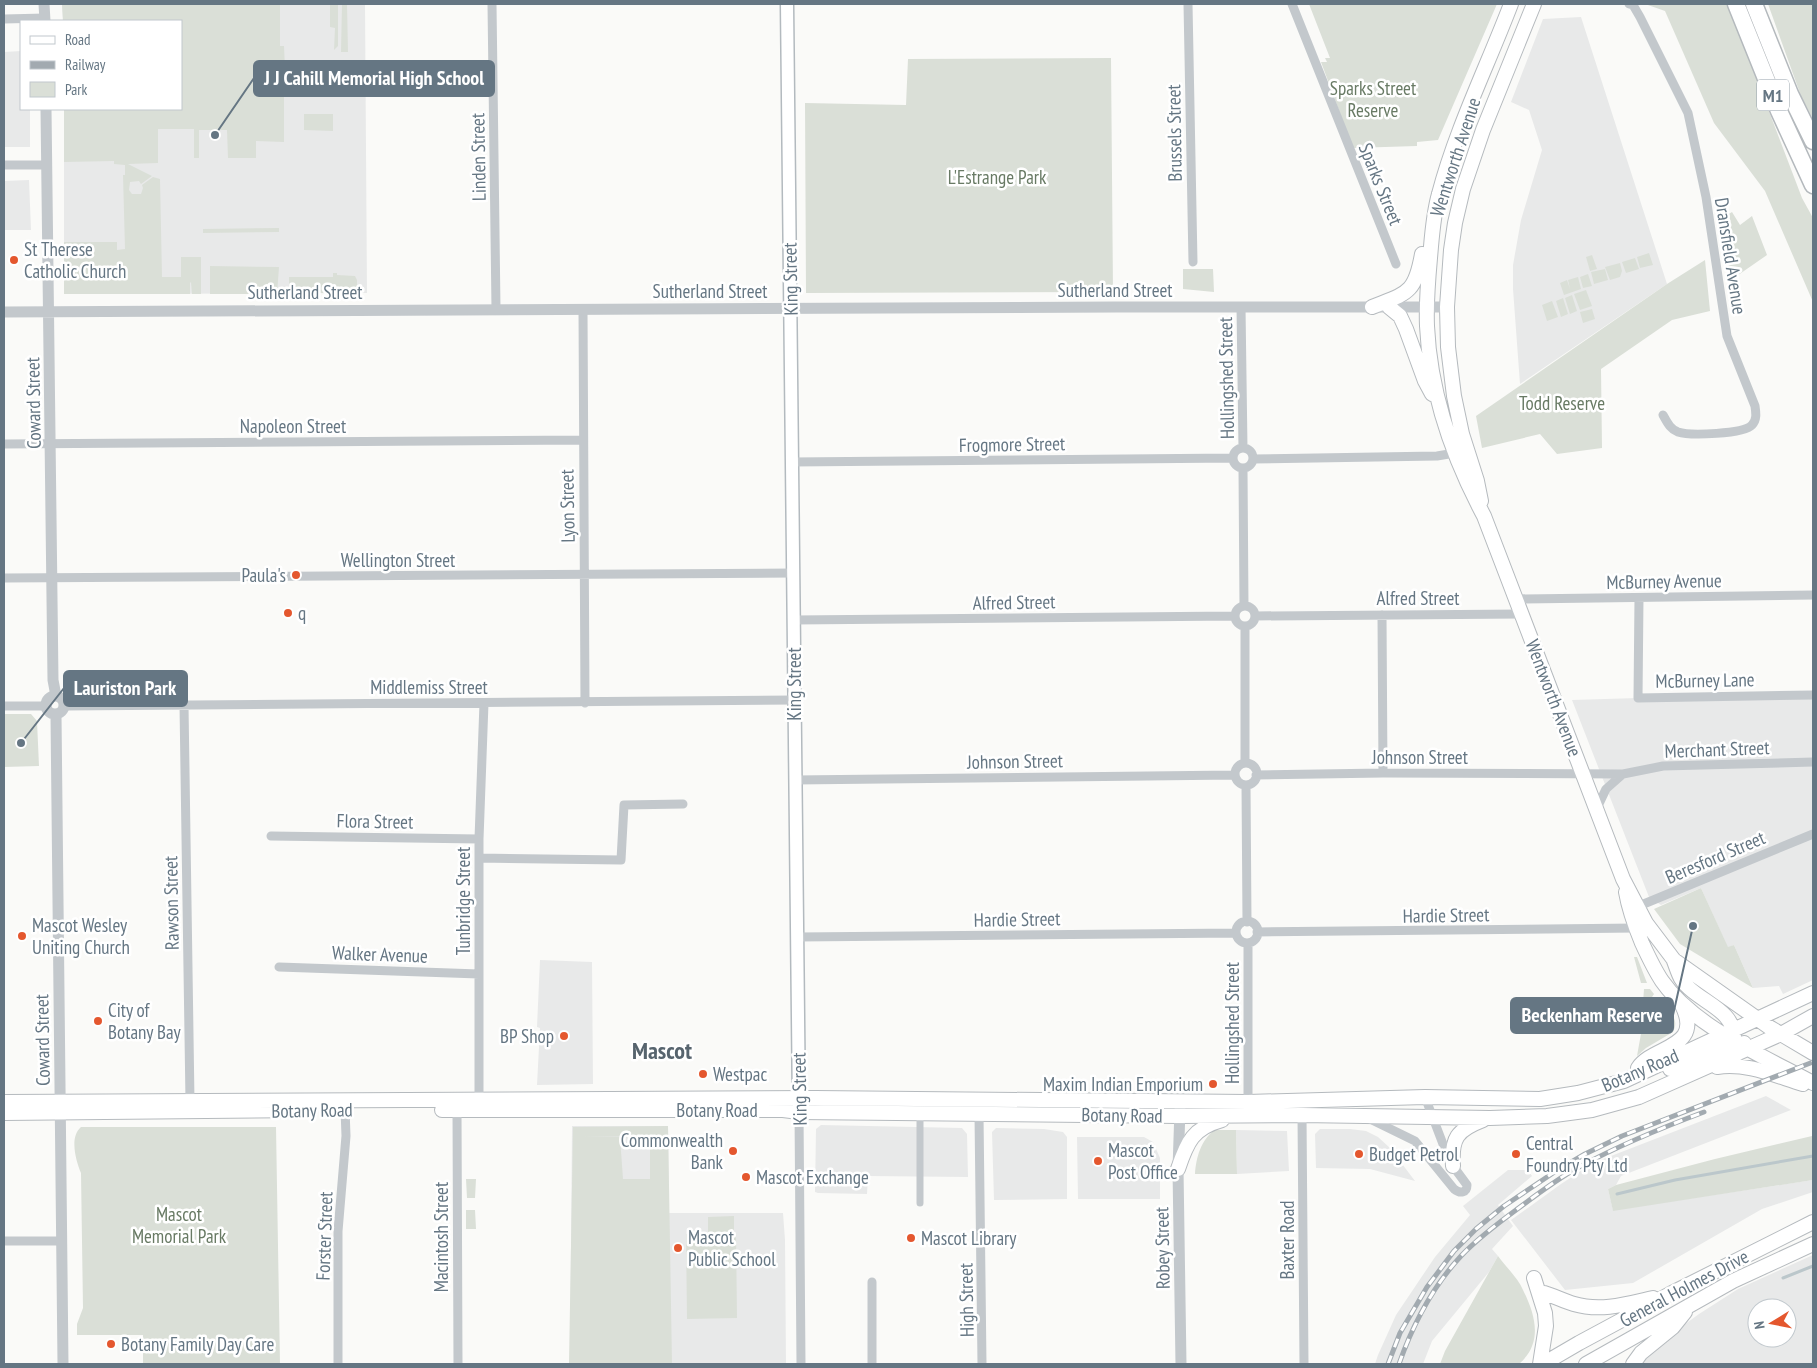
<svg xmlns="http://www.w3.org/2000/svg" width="1817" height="1368" font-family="'PT Sans Narrow',sans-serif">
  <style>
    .built { fill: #e8e9e9; fill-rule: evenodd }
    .green { fill: #dadfd7; fill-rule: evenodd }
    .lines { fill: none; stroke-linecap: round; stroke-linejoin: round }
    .stream { stroke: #bbc7cb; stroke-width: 3 }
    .secondary-casing { stroke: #b3babf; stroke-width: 15 }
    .primary-casing { stroke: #b5babe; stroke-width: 16 }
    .motorway-casing { stroke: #b4b9bd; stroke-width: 19 }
    .pedestrian { stroke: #c3c8cc; stroke-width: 7 }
    .minor { stroke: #c3c8cc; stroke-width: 9 }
    .tertiary { stroke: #c3c8cc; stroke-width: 11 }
    .secondary { stroke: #fff; stroke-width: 12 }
    .primary { stroke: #fff; stroke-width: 14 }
    .motorway { stroke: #fff; stroke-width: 16 }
    .rail-casing { stroke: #a2aab0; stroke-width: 5 }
    .rail { stroke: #fff; stroke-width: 3; stroke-dasharray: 9; stroke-linecap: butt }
    .poi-dot { fill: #e4572e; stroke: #fff; stroke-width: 2 }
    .labels { text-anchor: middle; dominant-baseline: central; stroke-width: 5; stroke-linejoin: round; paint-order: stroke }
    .shield { fill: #fff; stroke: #939fa8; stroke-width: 1 }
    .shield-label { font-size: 18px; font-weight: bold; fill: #657683 }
    .park-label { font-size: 19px; fill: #687a64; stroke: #fff }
    .street-label { font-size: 19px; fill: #657683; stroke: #fff }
    .poi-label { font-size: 19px; fill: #657683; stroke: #fff; text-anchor: start }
    .district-label { font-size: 24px; font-weight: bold; fill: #57646e; stroke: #fff }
    .leader { fill: none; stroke: #657683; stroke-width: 2 }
    .callout-dot { fill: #657683; stroke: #fff; stroke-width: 2 }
    .callout { fill: #657683; stroke: #657683; stroke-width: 2 }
    .callout-label { font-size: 20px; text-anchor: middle; font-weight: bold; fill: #fff }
  </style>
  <rect width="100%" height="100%" fill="#fafaf8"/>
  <path class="built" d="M62 4H365L367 293 117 294V242H64V109H181V21H63Z
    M1581 17 1667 284 1520 384 1513 289V265L1521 220 1542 150 1529 110 1511 102 1543 19Z
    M21 51V109H30V147H4V52Z
    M29 180 31 230H4V181Z
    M1638 698H1813V980L1783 994 1779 986 1753 988 1734 945 1728 948 1701 888 1661 905 1649 897 1572 700Z
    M540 960 592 962 593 1084 537 1085 540 1028 537 1027Z
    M1766 1096 1791 1110 1621 1176 1616 1185 1608 1189 1613 1210 1813 1180V1192L1762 1209 1633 1283 1565 1290 1511 1220 1561 1184 1593 1163Z
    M821 1125 962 1128 967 1134 968 1177 868 1176 867 1194 818 1193 815 1192 816 1129Z
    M572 1126H668L669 1213H783L785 1240 786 1364H570Z
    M996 1128 1044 1129 1063 1132 1067 1137V1199L994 1200 992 1132Z
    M1320 1129H1350L1366 1131 1378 1137 1390 1148 1415 1181 1370 1169 1316 1168 1315 1134Z
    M1236 1130 1287 1131 1289 1171 1237 1174Z
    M1077 1137H1144L1153 1142 1160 1158V1199H1078Z
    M1508 1170H1528L1532 1176 1498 1205 1513 1226 1492 1249 1498 1256 1489 1272 1432 1341 1423 1364H1375L1378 1355 1396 1315 1435 1257 1470 1215 1463 1206Z
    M1813 1255V1364H1630L1699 1314 1738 1289ZM1757 1308H1787V1338H1757Z"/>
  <path class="green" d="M62 4H280V46H284L286 92H258L257 96H284V142L256 141V158H228L227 130H199V158H194V129H158V163L128 164 152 176 141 184 139 181 130 182 129 190 132 194H141L143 188 142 185 153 177 160 179 162 277H181V257H201V294H192L191 282 190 283V294H64V242H117V250L125 249 123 175H125V165L114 164V161L64 162V109H181V21H63Z
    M330 4H338V46L334 50 335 28 330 27Z
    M342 4H347L348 52H341Z
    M1309 4H1497L1438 140 1417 142V146L1353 148 1321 62H1327L1325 58H1330Z
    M1645 4H1728L1802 198 1813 218V302L1765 191 1714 123 1665 11Z
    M1768 4H1813V119L1801 96Z
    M1111 58 1113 292 806 293 805 103 906 105 908 59Z
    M304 114H333V131L304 130Z
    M1732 212 1740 225 1752 216 1767 255 1731 280 1721 219Z
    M279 228V232L203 233V229Z
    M1649 253 1653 265 1640 268 1637 257Z
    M1592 255 1597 269 1590 271 1586 257Z
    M1635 258 1639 269 1626 273 1622 262Z
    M1705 260 1710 311 1672 320 1601 369 1602 448 1557 454 1540 434 1482 448 1476 416 1667 284Z
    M1620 263 1622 271 1620 277 1610 280 1605 267Z
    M210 266 279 267 277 294H210Z
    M1183 269H1213L1214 292 1183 289Z
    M1605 269 1608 280 1594 284 1591 272Z
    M333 273H337V275L355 276 357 280V293H289V277H333Z
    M1588 274 1592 286 1583 288 1580 277Z
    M1578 277 1581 289 1564 295 1560 283 1567 280 1570 289 1568 280Z
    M1586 290 1592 306 1580 310 1574 294Z
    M1572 295 1577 311 1570 314 1565 298Z
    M1563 298 1568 314 1561 317 1556 301Z
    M1552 301 1558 317 1547 321 1542 305Z
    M1592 309 1595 319 1583 323 1580 312Z
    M4 714H31L37 721 39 766 4 767Z
    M1701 888 1728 947 1734 945 1753 988 1680 944 1654 909Z
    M1634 957H1637L1647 983H1641Z
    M1644 989H1650L1654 994 1652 997 1649 998V1003H1643Z
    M1668 1009C1674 1017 1678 1022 1673 1032L1646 1048 1637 1056 1644 1017 1643 1013 1665 1011Z
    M668 1126 672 1364H569L573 1127ZM583 1136 650 1137V1179H623L620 1137Z
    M81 1127H276L280 1364H143V1335H77V1324L83 1308 81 1173C76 1161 69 1137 81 1127Z
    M1215 1130H1236L1237 1174H1195C1196 1158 1201 1139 1215 1130Z
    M1812 1136 1813 1180 1613 1211 1608 1189 1616 1185 1715 1159Z
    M466 1179H476L475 1198H467Z
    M466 1210H475L476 1229H466Z
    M734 1216V1233H736L737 1318 687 1319 686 1234H708V1217Z
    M1498 1256C1506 1267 1518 1278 1523 1290 1536 1316 1543 1343 1519 1364H1440L1445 1351Z"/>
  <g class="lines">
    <path class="stream" d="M1617 1194 1675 1180 1813 1156
      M1783 1278 1813 1266"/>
    <g class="secondary-casing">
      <path id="secondary" d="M787 4 799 1109"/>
    </g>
    <g class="primary-casing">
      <path id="primary" d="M1511 4C1487 67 1456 129 1439 194 1433 215 1432 236 1430 258 1428 280 1426 303 1427 326 1430 392 1453 458 1484 516L1623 879 1646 923 1674 960 1769 1027 1813 1053
        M1372 307C1407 293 1415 294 1422 254
        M1389 307 1400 316 1406 329 1425 381 1432 394
        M1481 501 1477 481 1462 434 1454 396 1448 347 1447 307 1451 250 1455 223 1463 189 1483 130 1534 4
        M1626 892C1629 910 1635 926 1642 943 1648 956 1654 969 1662 981 1694 1027 1765 1057 1813 1083
        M1674 961C1678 971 1680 981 1689 988 1706 1004 1735 1012 1734 1039
        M1717 1067C1746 1062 1776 1076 1803 1084
        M1638 1068C1653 1045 1704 1049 1682 1005
        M1670 1069 1713 1050 1744 1043
        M4 1102 815 1098 1248 1102 1425 1097 1540 1099 1578 1093 1624 1081 1813 993
        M442 1110H783L799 1112 1179 1116 1302 1115 1490 1118 1547 1116 1592 1110 1639 1097 1781 1034 1813 1016
        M4 1113 310 1110
        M1453 1166C1451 1138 1457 1130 1483 1120
        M1178 1169C1187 1142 1193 1128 1222 1120
        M1534 1278 1545 1313 1546 1326 1540 1364
        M1544 1293C1554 1296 1564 1301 1574 1304 1601 1312 1627 1304 1653 1298
        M1543 1364 1579 1343 1670 1294 1813 1222
        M1586 1364 1733 1281 1813 1244
        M1633 1364 1641 1353 1673 1327 1685 1312"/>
    </g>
    <g class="motorway-casing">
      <path id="motorway" d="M1736 4 1779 111 1813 185
        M1754 4 1790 94 1813 141"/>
    </g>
    <path class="pedestrian" d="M920 1203V1114"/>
    <path class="minor" d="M492 4 496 309
      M1188 4 1193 262
      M1292 4 1396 264
      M1629 4 1633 5 1640 17 1688 113 1706 197 1727 336 1755 406C1756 413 1757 420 1752 425 1744 434 1690 436 1678 432 1670 429 1667 422 1663 415
      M4 19 45 18
      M4 165H47
      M1241 307 1243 448
      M583 309 585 703
      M4 444 582 440
      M1233 458a10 10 0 1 1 20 0a10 10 0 1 1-20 0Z
      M1253 459 1437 456 1455 453
      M792 462 1233 458
      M1243 469 1244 606
      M4 578 793 573
      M1639 598 1638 698 1813 695
      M1515 599 1813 595
      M1235 616a10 10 0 1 1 20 0a10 10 0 1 1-20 0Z
      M1382 615 1383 773
      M1255 616 1521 614
      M794 620 1234 616
      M1245 626V763
      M184 705 190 1101
      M4 706H46
      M65 706 794 700
      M1235 774a11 11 0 1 1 22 0a11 11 0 1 1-22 0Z
      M1256 775 1383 773 1623 774 1663 766 1813 762
      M795 780 1235 775
      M1246 785 1247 922
      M1597 808 1606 789 1623 774
      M271 836 479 839
      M479 858 621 860 624 805 683 804
      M1634 908 1813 834
      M1236 932a11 11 0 1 1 22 0a11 11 0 1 1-22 0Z
      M1257 932 1636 928
      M798 937 1236 933
      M1248 943V1102
      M279 967 479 974
      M479 1100V839L484 703
      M457 1110 458 1364
      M799 1112 801 1364
      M979 1115 982 1364
      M1302 1115 1304 1364
      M1370 1119 1415 1141 1454 1189C1460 1194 1467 1193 1467 1185L1453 1166 1446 1152 1425 1097
      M4 1241H61
      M872 1282V1364
      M338 1364V1231L346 1136 345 1109"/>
    <path class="tertiary" d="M44 4 45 21
      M46 109 53 680 56 696
      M4 312 1117 307H1447
      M46 705a9 9 0 1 1 18 0a9 9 0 1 1-18 0Z
      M56 715 63 1364
      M1180 1109 1178 1169 1181 1364"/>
    <use href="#secondary" class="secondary"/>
    <use href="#primary" class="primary"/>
    <use href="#motorway" class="motorway"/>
    <g class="rail-casing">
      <path id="rail" d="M1388 1364 1400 1333 1427 1287 1454 1251 1476 1229 1504 1206 1556 1171 1585 1154 1622 1136 1813 1062
        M1399 1364C1412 1327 1433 1286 1461 1256 1477 1239 1497 1224 1516 1210 1536 1195 1557 1179 1579 1167 1618 1146 1661 1128 1704 1112"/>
    </g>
    <use href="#rail" class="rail"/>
  </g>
  <g class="poi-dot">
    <circle cx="14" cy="260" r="5"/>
    <circle cx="296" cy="575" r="5"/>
    <circle cx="288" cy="613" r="5"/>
    <circle cx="22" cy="936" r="5"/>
    <circle cx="98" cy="1021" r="5"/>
    <circle cx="564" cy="1036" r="5"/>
    <circle cx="703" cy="1074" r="5"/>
    <circle cx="1213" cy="1084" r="5"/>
    <circle cx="733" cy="1151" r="5"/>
    <circle cx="1359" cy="1154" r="5"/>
    <circle cx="1516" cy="1154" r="5"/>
    <circle cx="1098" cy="1161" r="5"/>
    <circle cx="746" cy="1177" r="5"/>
    <circle cx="911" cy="1238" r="5"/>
    <circle cx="678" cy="1248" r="5"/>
    <circle cx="111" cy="1344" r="5"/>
  </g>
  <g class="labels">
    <rect class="shield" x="1757" y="79.5" width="32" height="31" rx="4"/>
    <g class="shield-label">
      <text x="1773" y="95">M1</text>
    </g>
    <g class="park-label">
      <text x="1373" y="88">Sparks Street<tspan x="1373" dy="22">Reserve</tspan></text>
      <text x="997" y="177">L'Estrange Park</text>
      <text x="1562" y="403">Todd Reserve</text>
      <text x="179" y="1214">Mascot<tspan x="179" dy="22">Memorial Park</tspan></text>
    </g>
    <g class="street-label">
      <text transform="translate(1174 133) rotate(-91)">Brussels Street</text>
      <text transform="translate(478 157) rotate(-91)">Linden Street</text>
      <text transform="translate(1455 157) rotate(-72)">Wentworth Avenue</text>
      <text transform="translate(1381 184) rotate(68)">Sparks Street</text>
      <text transform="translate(1731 256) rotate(81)">Dransfield Avenue</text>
      <text transform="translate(790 279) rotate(-91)">King Street</text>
      <text x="1115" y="290">Sutherland Street</text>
      <text x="710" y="291">Sutherland Street</text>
      <text x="305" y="292">Sutherland Street</text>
      <text transform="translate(1226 378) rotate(-91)">Hollingshed Street</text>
      <text transform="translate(33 403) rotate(-91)">Coward Street</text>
      <text x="293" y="426">Napoleon Street</text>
      <text transform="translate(1012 444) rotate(-1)">Frogmore Street</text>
      <text transform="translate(567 506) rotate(-91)">Lyon Street</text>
      <text x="398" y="560">Wellington Street</text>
      <text transform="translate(1664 581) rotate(-1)">McBurney Avenue</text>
      <text x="1418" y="598">Alfred Street</text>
      <text transform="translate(1014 602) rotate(-1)">Alfred Street</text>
      <text transform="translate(1705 680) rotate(-1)">McBurney Lane</text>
      <text transform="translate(794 684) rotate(-90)">King Street</text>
      <text x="429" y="687">Middlemiss Street</text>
      <text transform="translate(1554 698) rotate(69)">Wentworth Avenue</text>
      <text transform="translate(1717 749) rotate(-2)">Merchant Street</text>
      <text x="1420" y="757">Johnson Street</text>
      <text transform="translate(1015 761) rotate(-1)">Johnson Street</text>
      <text transform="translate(375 821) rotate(1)">Flora Street</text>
      <text transform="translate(1715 857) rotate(-23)">Beresford Street</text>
      <text transform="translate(463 901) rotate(-90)">Tunbridge Street</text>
      <text transform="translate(171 903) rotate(-91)">Rawson Street</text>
      <text transform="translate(1446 915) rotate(-1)">Hardie Street</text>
      <text transform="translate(1017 919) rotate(-1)">Hardie Street</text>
      <text transform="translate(380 954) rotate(2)">Walker Avenue</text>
      <text transform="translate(1232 1023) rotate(-90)">Hollingshed Street</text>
      <text transform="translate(42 1040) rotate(-91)">Coward Street</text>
      <text transform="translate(1640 1070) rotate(-23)">Botany Road</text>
      <text transform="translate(799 1089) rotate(-91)">King Street</text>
      <text transform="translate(312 1110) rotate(-1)">Botany Road</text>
      <text x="717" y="1110">Botany Road</text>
      <text transform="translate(1122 1115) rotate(1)">Botany Road</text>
      <text transform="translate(324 1236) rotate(-88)">Forster Street</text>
      <text transform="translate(441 1237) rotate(-90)">Macintosh Street</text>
      <text transform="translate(1287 1240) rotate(-90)">Baxter Road</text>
      <text transform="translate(1162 1248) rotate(-91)">Robey Street</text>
      <text transform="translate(1684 1288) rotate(-28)">General Holmes Drive</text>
      <text transform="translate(966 1300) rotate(-91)">High Street</text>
    </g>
    <g class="poi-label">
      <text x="24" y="249">St Therese<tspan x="24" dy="22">Catholic Church</tspan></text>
      <text x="286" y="575" text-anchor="end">Paula's</text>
      <text x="298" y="613">q</text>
      <text x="32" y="925">Mascot Wesley<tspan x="32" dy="22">Uniting Church</tspan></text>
      <text x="108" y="1010">City of<tspan x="108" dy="22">Botany Bay</tspan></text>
      <text x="554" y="1036" text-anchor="end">BP Shop</text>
      <text x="713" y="1074">Westpac</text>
      <text x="1203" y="1084" text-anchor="end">Maxim Indian Emporium</text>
      <text x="723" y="1140" text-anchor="end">Commonwealth<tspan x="723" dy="22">Bank</tspan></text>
      <text x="1526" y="1143">Central<tspan x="1526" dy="22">Foundry Pty Ltd</tspan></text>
      <text x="1108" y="1150">Mascot<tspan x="1108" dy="22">Post Office</tspan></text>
      <text x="1369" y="1154">Budget Petrol</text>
      <text x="756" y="1177">Mascot Exchange</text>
      <text x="688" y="1237">Mascot<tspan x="688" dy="22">Public School</tspan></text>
      <text x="921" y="1238">Mascot Library</text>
      <text x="121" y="1344">Botany Family Day Care</text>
    </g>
    <g class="district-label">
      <text x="662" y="1050">Mascot</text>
    </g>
  </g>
  <path class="leader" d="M215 135L254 78M21 743L64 688M1693 926L1673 1015"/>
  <g class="callout-dot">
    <circle cx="215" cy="135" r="5"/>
    <circle cx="21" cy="743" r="5"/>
    <circle cx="1693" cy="926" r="5"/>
  </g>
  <g class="callout">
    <rect x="254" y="61" width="240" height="35" rx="5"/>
    <rect x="64" y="671" width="123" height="35" rx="5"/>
    <rect x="1511" y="998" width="162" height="35" rx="5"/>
  </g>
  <g class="callout-label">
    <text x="374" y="85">J J Cahill Memorial High School</text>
    <text x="125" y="695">Lauriston Park</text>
    <text x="1592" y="1022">Beckenham Reserve</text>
  </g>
  <rect width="1817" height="1368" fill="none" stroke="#657683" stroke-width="10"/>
  <rect x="20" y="20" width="162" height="90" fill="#ffffff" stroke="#c1c8cd"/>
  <rect x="30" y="36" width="25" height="8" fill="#ffffff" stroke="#c1c8cd"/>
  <text x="65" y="45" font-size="15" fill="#657683">Road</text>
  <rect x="30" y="61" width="25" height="8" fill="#a2aab0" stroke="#c1c8cd"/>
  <text x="65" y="70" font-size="15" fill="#657683">Railway</text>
  <rect x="30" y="82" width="25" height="15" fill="#dadfd7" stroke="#c1c8cd"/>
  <text x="65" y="95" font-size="15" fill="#657683">Park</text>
  <g transform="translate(1772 1323) rotate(260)"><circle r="24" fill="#ffffff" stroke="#c1c8cd"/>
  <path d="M0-4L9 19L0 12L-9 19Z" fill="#e4572e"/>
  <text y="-8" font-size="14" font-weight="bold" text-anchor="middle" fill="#657683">N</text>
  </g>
</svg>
